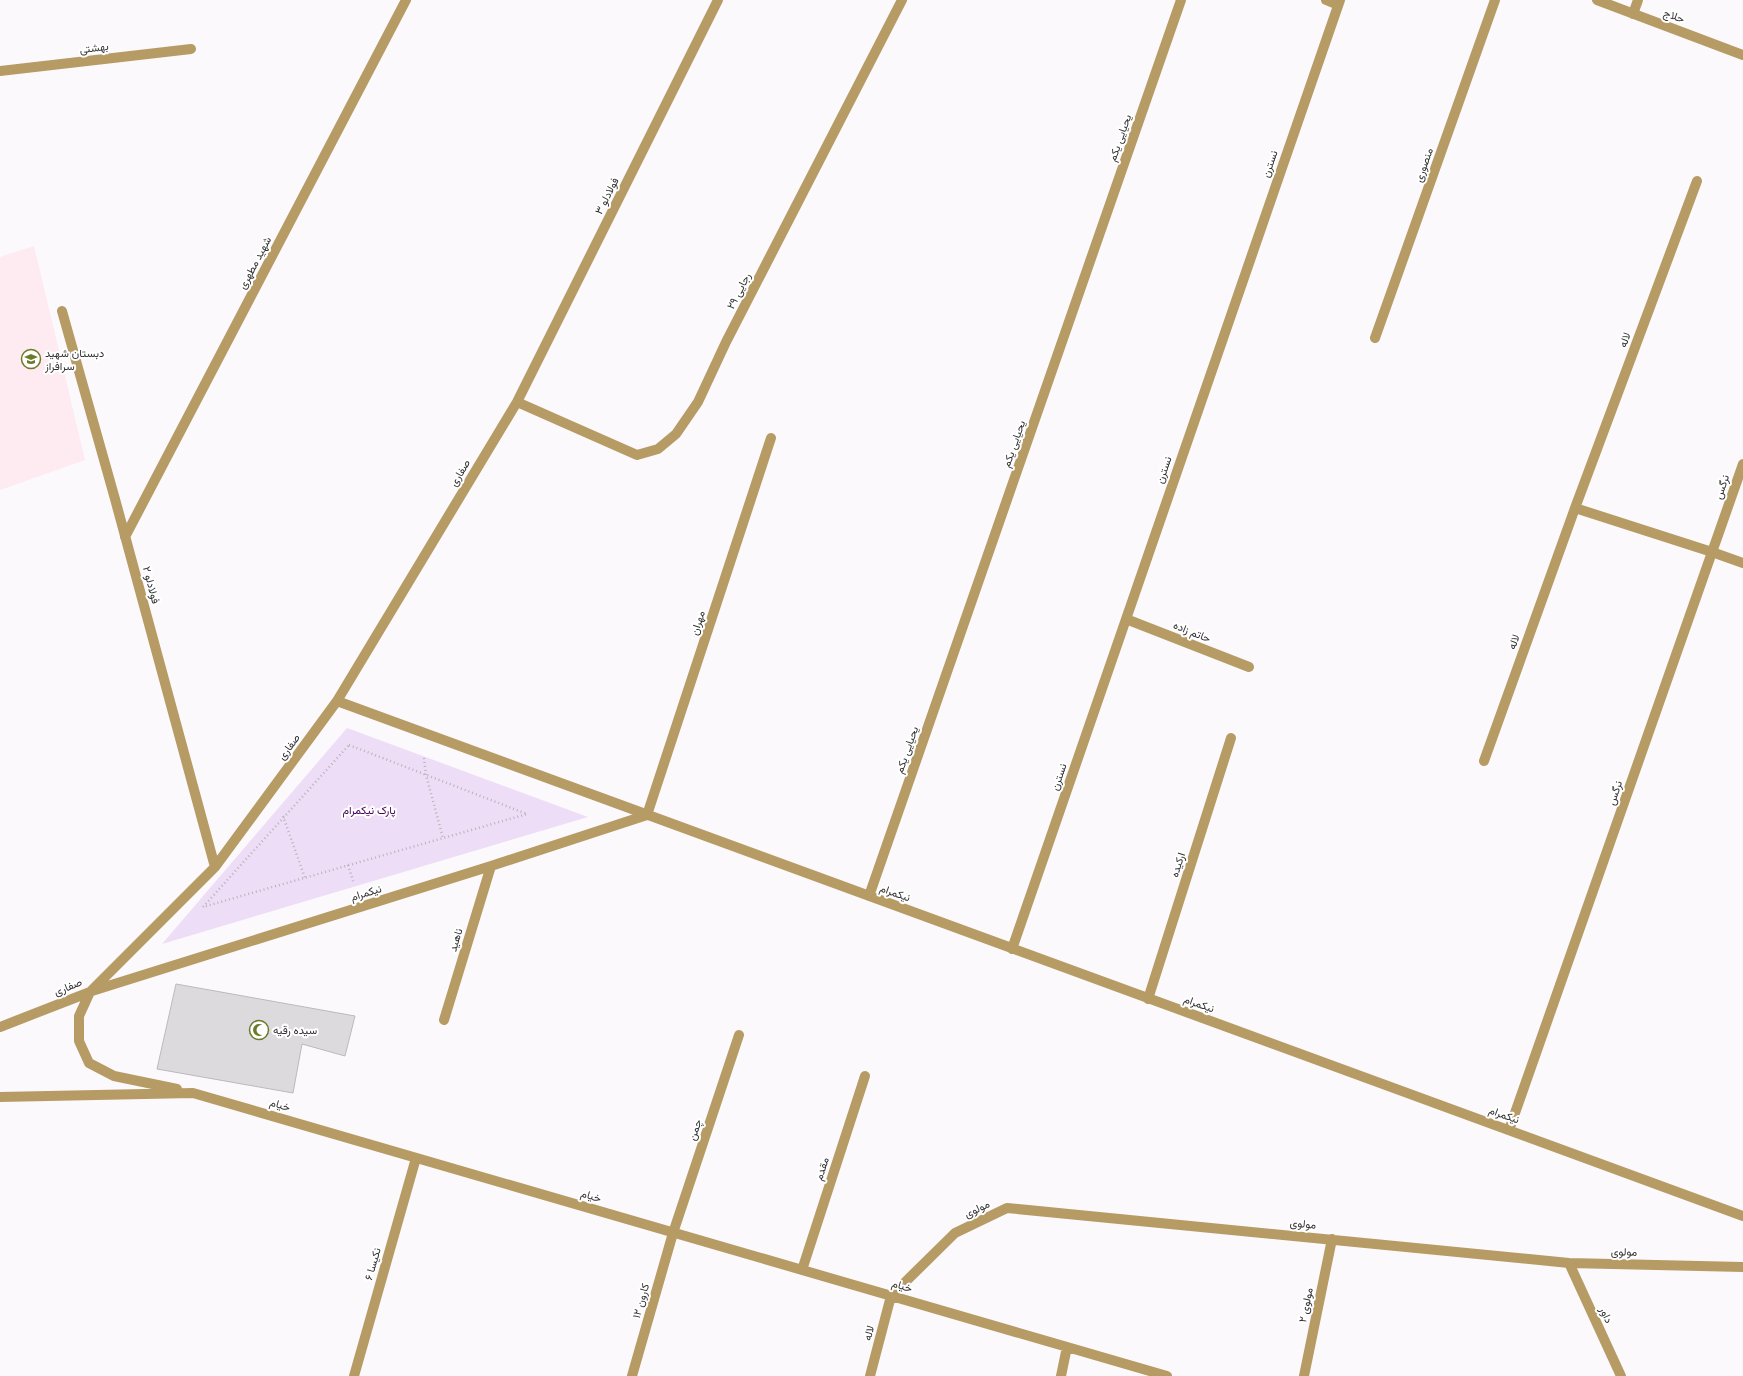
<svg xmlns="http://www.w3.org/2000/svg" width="1743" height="1376" font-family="'Varela Round',Vazirmatn,sans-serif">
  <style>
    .education { fill: #feeaf1 }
    .park { fill: #eeddf6 }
    .building { fill: #dddadd; stroke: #bcb9bc }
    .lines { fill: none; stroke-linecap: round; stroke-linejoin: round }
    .path { stroke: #b6b5b7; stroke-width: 2.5; stroke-dasharray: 1 3; stroke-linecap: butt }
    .minor { stroke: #b69b65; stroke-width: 10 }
    .labels { text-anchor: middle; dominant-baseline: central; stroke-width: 4; stroke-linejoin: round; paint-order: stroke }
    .street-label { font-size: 11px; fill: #323233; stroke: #fff }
    .poi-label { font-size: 11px; fill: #323233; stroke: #fff; text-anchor: start }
    .park-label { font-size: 11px; fill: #47035e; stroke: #fff }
  </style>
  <rect width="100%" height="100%" fill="#fbf9fc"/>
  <path class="education" d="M34 246 85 460 0 490V257Z"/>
  <path class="park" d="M347 728 588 817 162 944Z"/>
  <path class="building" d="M176 984 355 1016 345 1056 302 1044 293 1093 157 1069Z"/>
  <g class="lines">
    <path class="path" d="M349 745 527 814 203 907Z
      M424 758 426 775 443 838
      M283 816 305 878
      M348 865 354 884"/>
    <path class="minor" d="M1326 0 1338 5
      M1597 0 1743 55
      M1633 14 1638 0
      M0 71 191 49
      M62 311 115 499 215 867
      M1375 338 1495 0
      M517 402 637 455 658 449 676 434 698 402 726 342 902 0
      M1575 508 1712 552 1743 563
      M125 537 406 0
      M1126 619 1249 667
      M337 701 1743 1216
      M1484 761 1575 508 1697 181
      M869 896 1181 0
      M1012 949 1340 0
      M92 991 491 866 647 815 771 438
      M90 992 79 1016V1041L89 1063 114 1076 177 1089
      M1148 999 1231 738
      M444 1020 491 866
      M0 1027 90 992 215 867 337 701 517 402 718 0
      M0 1097 193 1093 1167 1376
      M1509 1130 1743 464
      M1569 1263 1621 1376
      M802 1270 865 1076
      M354 1376 416 1158
      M632 1376 673 1233 739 1035
      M870 1376 891 1296 955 1233 1007 1208 1569 1263 1743 1267
      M1061 1376 1067 1347
      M1304 1376 1332 1239"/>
  </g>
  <defs>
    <g id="school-ring" transform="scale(1)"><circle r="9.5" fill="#fff" stroke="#6b7b29" stroke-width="1.5"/><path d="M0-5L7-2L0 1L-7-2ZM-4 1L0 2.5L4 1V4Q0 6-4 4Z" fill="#6b7b29"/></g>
    <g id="mosque-ring" transform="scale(1)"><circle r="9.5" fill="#fff" stroke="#6b7b29" stroke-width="1.5"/><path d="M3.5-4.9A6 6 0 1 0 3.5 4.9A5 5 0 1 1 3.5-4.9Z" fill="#6b7b29"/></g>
  </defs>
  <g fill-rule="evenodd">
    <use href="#school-ring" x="31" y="359"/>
    <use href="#mosque-ring" x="259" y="1030"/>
  </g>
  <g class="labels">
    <g class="street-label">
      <text transform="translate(1674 16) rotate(20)">حلاج</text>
      <text transform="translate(94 48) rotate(-7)">بهشتی</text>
      <text transform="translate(1120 138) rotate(-71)">یحیایی یکم</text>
      <text transform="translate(1270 164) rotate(-71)">نسترن</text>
      <text transform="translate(1424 165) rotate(-71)">منصوری</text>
      <text transform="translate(607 196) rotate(-63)">فولادلو ۳</text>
      <text transform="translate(255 263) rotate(-62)">شهید مطهری</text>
      <text transform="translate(739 291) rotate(-63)">رجایی ۲۹</text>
      <text transform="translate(1625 340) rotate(-70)">لاله</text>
      <text transform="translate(1014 444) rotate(-71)">یحیایی یکم</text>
      <text transform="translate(1164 470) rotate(-71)">نسترن</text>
      <text transform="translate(460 473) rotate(-59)">صفاری</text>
      <text transform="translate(1722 487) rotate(-71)">نرگس</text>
      <text transform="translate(151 585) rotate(75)">فولادلو ۲</text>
      <text transform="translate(698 623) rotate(-72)">مهران</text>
      <text transform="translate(1192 632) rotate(22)">حاتم زاده</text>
      <text transform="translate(1514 642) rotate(-70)">لاله</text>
      <text transform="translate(289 747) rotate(-54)">صفاری</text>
      <text transform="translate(907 750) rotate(-71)">یحیایی یکم</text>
      <text transform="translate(1059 777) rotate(-71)">نسترن</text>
      <text transform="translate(1615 793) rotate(-71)">نرگس</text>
      <text transform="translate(1178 865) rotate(-72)">ارکیده</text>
      <text transform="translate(366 893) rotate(-17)">نیکمرام</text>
      <text transform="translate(895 893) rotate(20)">نیکمرام</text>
      <text transform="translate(456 940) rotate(-73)">ناهید</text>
      <text transform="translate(68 987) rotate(-22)">صفاری</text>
      <text transform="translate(1199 1004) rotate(20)">نیکمرام</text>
      <text transform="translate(280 1105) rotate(16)">خیام</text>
      <text transform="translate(1504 1115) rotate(20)">نیکمرام</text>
      <text transform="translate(695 1130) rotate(-72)">چمن</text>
      <text transform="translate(822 1169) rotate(-72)">مقدم</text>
      <text transform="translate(591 1196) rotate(16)">خیام</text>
      <text transform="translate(977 1209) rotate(-26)">مولوی</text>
      <text transform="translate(1303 1224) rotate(5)">مولوی</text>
      <text transform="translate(1624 1252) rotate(1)">مولوی</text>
      <text transform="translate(373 1264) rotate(-74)">نکيسا ۶</text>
      <text transform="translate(902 1286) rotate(16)">خیام</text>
      <text transform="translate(641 1301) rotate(-74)">کارون ۱۲</text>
      <text transform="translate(1306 1305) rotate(-79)">مولوی ۲</text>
      <text transform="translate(1606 1315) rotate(65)">داور</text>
      <text transform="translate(869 1333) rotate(-75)">لاله</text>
    </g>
    <g class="poi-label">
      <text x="45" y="353">دبستان شهید<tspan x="45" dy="13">سرافراز</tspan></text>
      <text x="273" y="1030">سیده رقیه</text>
    </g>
    <g class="park-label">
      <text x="369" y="810">پارک نیکمرام</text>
    </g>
  </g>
</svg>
